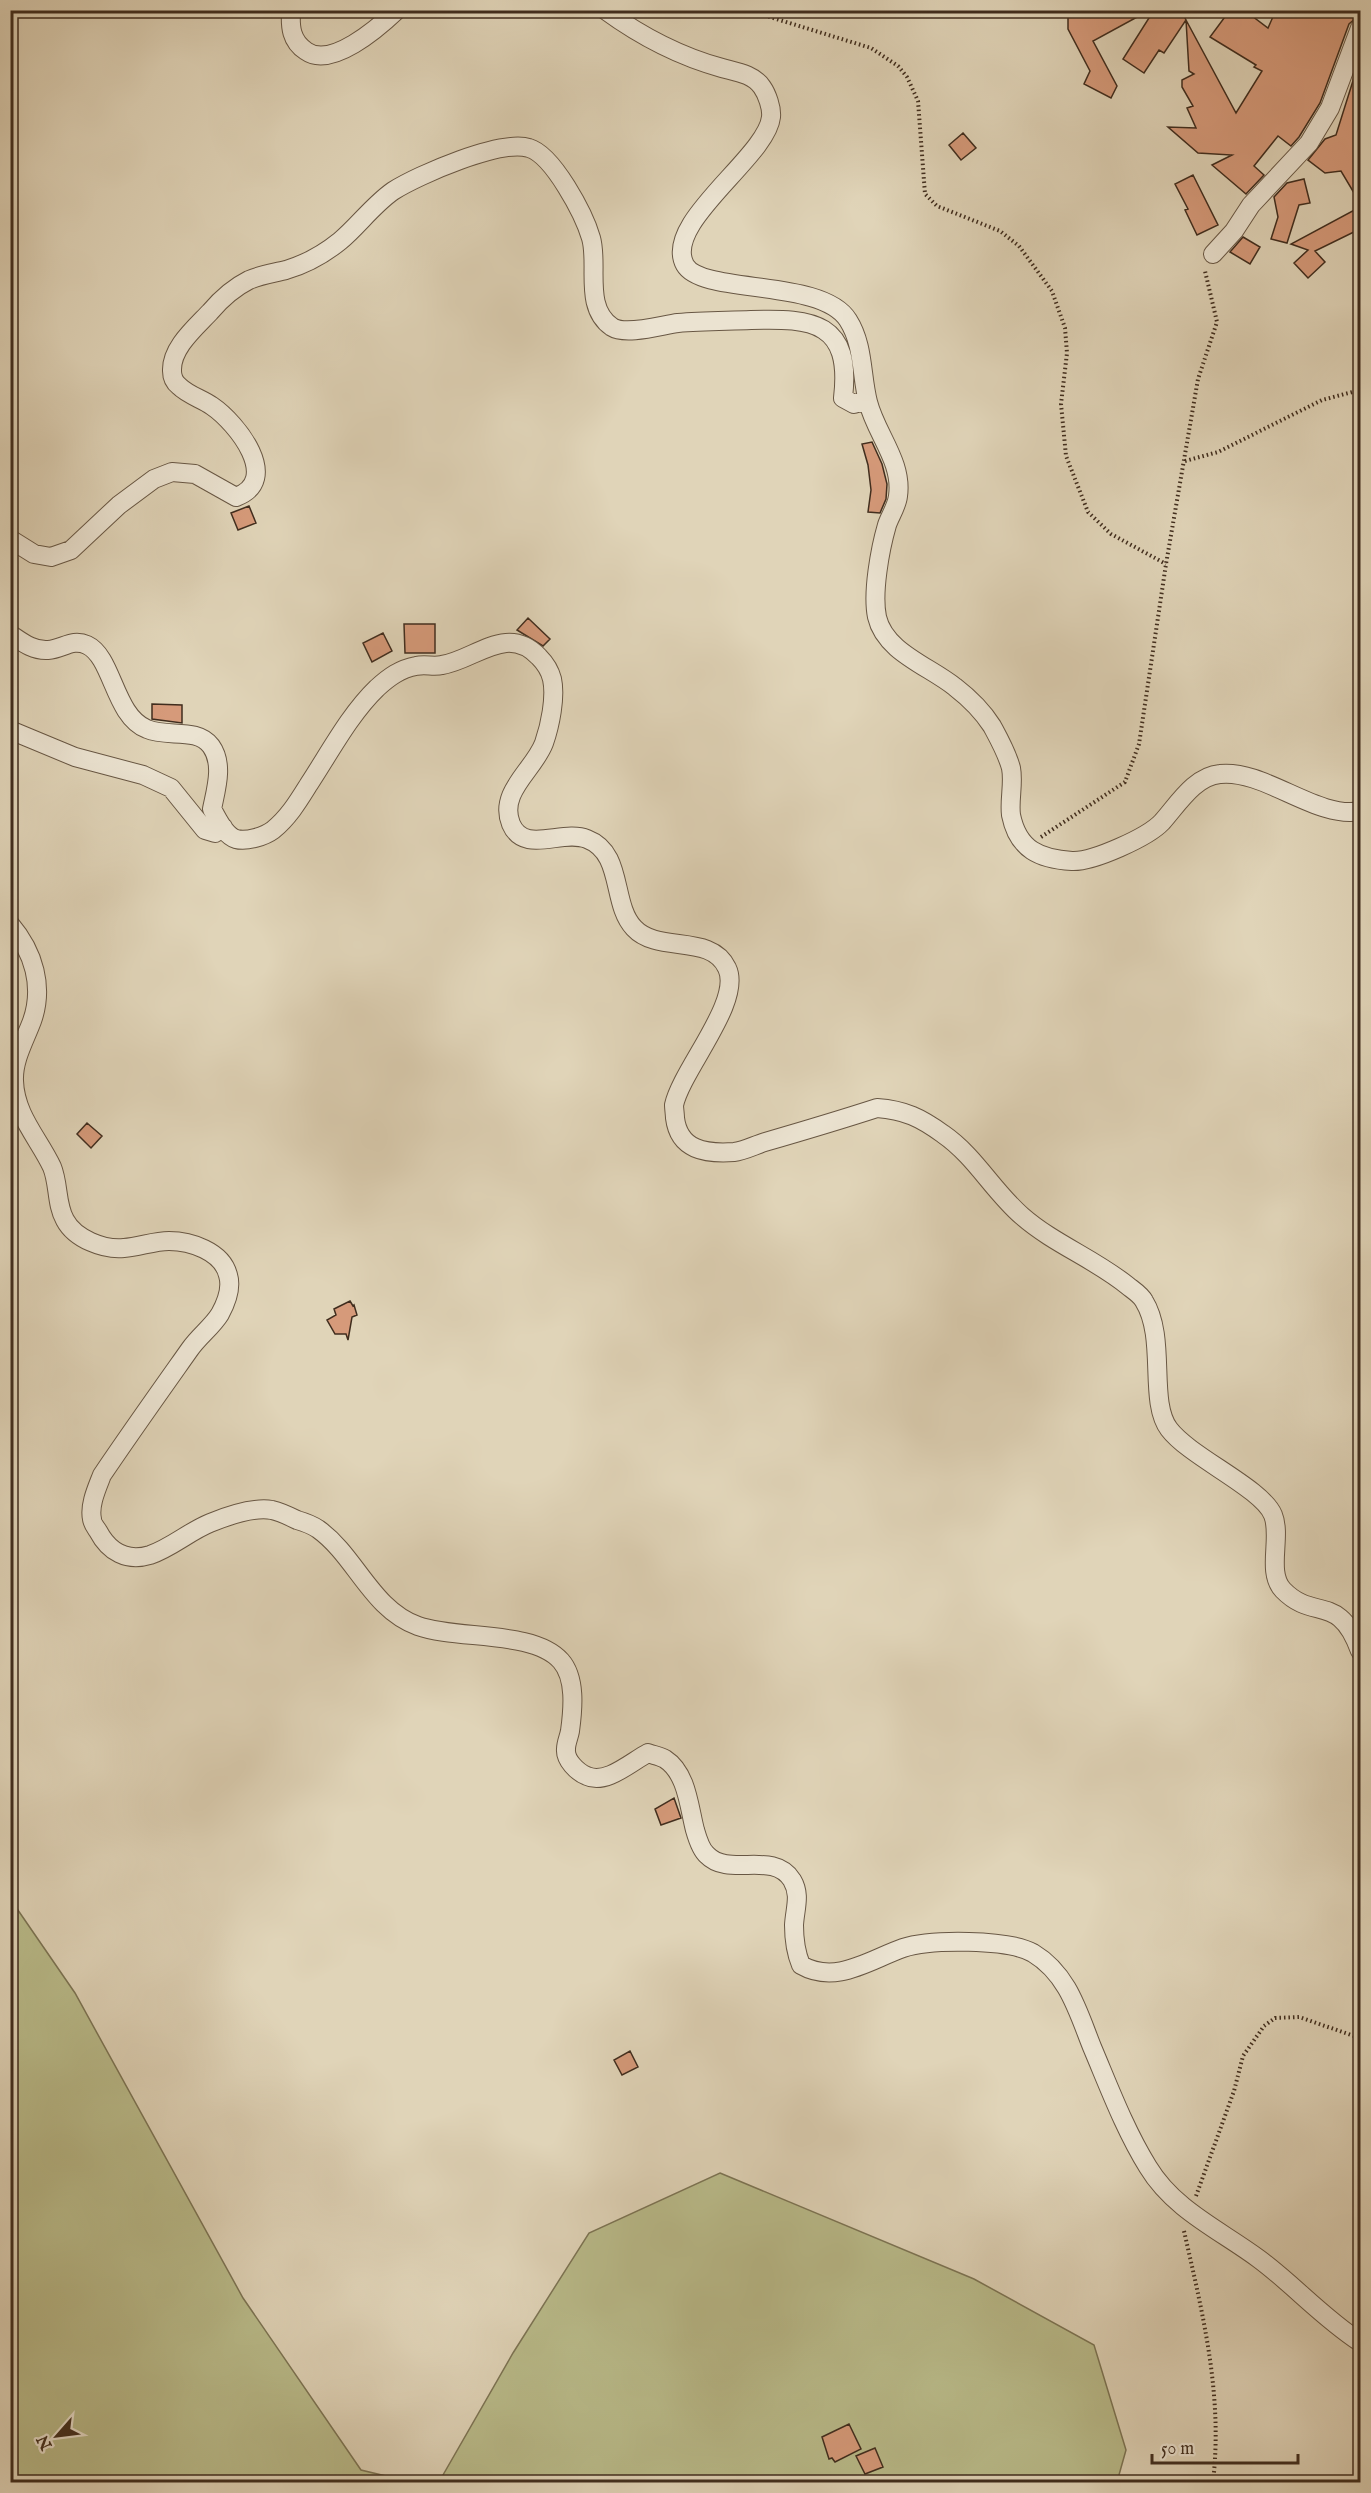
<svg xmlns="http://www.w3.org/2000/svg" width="1371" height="2493" font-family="'IM FELL English',serif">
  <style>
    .green { fill: #b9bb8a; stroke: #7c7454; stroke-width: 1.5 }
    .building { fill: #d69a7a; stroke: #402d1e; stroke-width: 1.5 }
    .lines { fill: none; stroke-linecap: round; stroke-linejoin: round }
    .street-casing { stroke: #685744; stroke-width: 20 }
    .path { stroke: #402d1e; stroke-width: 4; stroke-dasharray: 1.5 3; stroke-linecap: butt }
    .street { stroke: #ebe3d1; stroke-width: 18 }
  </style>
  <rect width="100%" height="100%" fill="#e0d4b8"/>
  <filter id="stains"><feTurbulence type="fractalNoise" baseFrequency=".00333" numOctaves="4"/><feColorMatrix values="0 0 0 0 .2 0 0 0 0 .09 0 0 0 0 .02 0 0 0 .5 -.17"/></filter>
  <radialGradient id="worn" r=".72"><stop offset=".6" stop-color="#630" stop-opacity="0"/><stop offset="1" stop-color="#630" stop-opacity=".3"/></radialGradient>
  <path class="green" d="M11 1900 75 1993 243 2298 361 2470 411 2482H11Z
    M720 2173 974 2279 1094 2345 1126 2450 1117 2482H439L513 2353 589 2233Z"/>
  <path class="building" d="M1068 10H1150L1093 41 1117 86 1111 98 1084 84 1090 71 1068 29Z
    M1154 10H1181L1186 20 1164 53 1159 50 1144 73 1123 59Z
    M1230 10H1244L1268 28 1276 10H1359L1356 18 1349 24 1320 103 1299 137 1291 146 1278 136 1254 166 1264 175 1246 194 1212 165 1232 155 1198 153 1168 127 1196 128 1187 108 1193 106 1182 87V80L1194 74 1189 71 1186 20 1236 113 1262 71 1254 67 1256 65 1210 37Z
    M1357 68H1360V203L1341 171 1325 173 1308 160 1325 139 1336 135Z
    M963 133 976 148 961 160 949 145Z
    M1193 175 1218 225 1197 235 1185 210 1188 209 1175 184Z
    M1304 179 1310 203 1299 205 1287 243 1271 239 1278 217 1274 197 1287 183Z
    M1360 207V229L1315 251 1325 262 1308 278 1294 263 1308 250 1291 244Z
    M1243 237 1260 247 1250 264 1230 252Z
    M872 442 882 464 887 484 886 499 880 513 868 512 871 490 868 465 862 444Z
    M249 506 256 523 238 530 231 513Z
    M528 618 550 639 543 646 517 630Z
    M404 624H435V653H405Z
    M383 633 392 651 372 662 363 643Z
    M152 704 182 705V723L152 719Z
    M87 1123 102 1136 91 1148 77 1134Z
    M350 1301 353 1306 354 1305 357 1315 352 1317 348 1340 346 1334H335L327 1320 336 1315 334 1309Z
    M674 1798 681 1818 661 1825 655 1809Z
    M630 2051 638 2067 622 2075 614 2060Z
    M849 2424 861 2449 835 2462 832 2458 829 2459 822 2437Z
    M875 2448 883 2467 865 2474 856 2456Z"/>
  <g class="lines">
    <g class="street-casing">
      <path id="street" d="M291 10C290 27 291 41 306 51 331 69 378 28 397 10
        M605 10C642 37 678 56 722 68 737 72 753 74 762 87 767 94 772 108 771 117 767 157 662 223 685 265 702 295 822 278 848 320 864 345 861 375 868 402 876 434 903 462 898 496 897 506 890 516 887 525 880 549 872 593 877 617 885 652 929 666 955 687 968 697 983 712 992 726 999 739 1007 753 1011 768 1014 783 1009 800 1011 815 1018 850 1040 859 1072 861 1093 862 1148 837 1162 822 1178 804 1195 776 1220 774 1264 769 1318 820 1360 811
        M1213 254 1234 231 1251 205 1309 143 1330 108 1360 28
        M10 539 34 554 51 557 71 550 119 505 154 479 172 472 195 474 236 497C282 480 237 423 212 406 202 399 188 395 179 386 174 382 172 377 172 371 171 348 195 328 210 312 221 299 233 288 249 280 260 275 274 273 286 270 306 264 324 254 340 241 358 226 373 205 393 191 418 175 501 139 529 148 553 155 584 214 591 238 599 265 583 307 612 327 626 336 662 325 678 323 702 321 727 321 751 320 813 318 852 322 843 398L854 404 867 400
        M10 634C22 642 33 651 48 650 63 649 72 638 87 645 113 657 114 716 147 729 167 738 197 727 211 746 224 764 216 789 212 809 218 819 224 835 236 839 247 842 265 836 273 830 289 817 299 800 309 784 330 752 350 714 377 688 389 677 400 669 416 666 425 664 434 667 442 665 475 660 507 623 539 657 544 662 550 671 552 679 556 697 550 726 544 743 534 770 498 792 511 824 524 855 562 829 587 839 624 853 611 904 634 928 658 954 711 933 727 968 743 1001 682 1069 674 1105 674 1108 675 1115 675 1118 679 1150 705 1154 734 1152 744 1151 755 1145 765 1142 803 1131 840 1120 877 1108 905 1110 921 1118 943 1134 975 1156 993 1191 1022 1216 1054 1244 1095 1259 1128 1286 1133 1290 1141 1295 1144 1301 1167 1338 1148 1401 1169 1429 1190 1457 1262 1488 1273 1515 1282 1537 1266 1572 1283 1590 1314 1622 1339 1592 1360 1651
        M10 730 75 757 143 775 171 788 205 830 215 833 223 827
        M10 924C34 952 44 987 32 1021 25 1040 13 1060 14 1081 15 1115 39 1139 52 1167 59 1184 56 1204 65 1220 75 1239 104 1250 124 1248 139 1247 154 1241 169 1241 190 1241 222 1251 228 1275 232 1288 226 1303 220 1314 212 1327 199 1336 190 1349 161 1390 131 1432 102 1475 97 1488 89 1505 92 1519 92 1523 96 1528 98 1531 109 1552 127 1562 150 1555 171 1548 190 1531 210 1523 227 1516 254 1507 272 1510 281 1512 289 1516 297 1520 304 1522 312 1525 318 1529 356 1556 371 1609 418 1626 457 1640 534 1630 561 1661 576 1678 573 1709 570 1731 569 1737 566 1743 566 1749 565 1760 577 1772 587 1776 606 1785 631 1762 648 1753 653 1755 660 1756 665 1759 687 1773 689 1807 695 1830 697 1837 701 1850 707 1855 729 1878 773 1850 792 1880 801 1895 795 1908 794 1925 794 1939 796 1953 801 1965 836 1985 869 1960 903 1948 930 1939 1008 1939 1033 1953 1068 1974 1078 2012 1092 2047 1109 2087 1125 2130 1148 2167 1174 2210 1220 2230 1259 2259 1294 2285 1323 2318 1360 2342"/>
    </g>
    <path class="path" d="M747 10 871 48 898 66 907 77 918 101 925 194 937 206 1000 231 1019 246 1052 291 1065 328 1067 353 1061 404 1066 456 1088 512 1111 534 1166 564
      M1185 461 1218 452 1322 400 1360 390
      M1041 837 1125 782 1139 744 1166 564 1198 379 1217 322 1205 271
      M1196 2196 1234 2091 1243 2056 1264 2026 1275 2018 1299 2017 1360 2038
      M1184 2231C1203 2315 1223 2395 1213 2482"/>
    <use href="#street" class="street"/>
  </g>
  <rect width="1371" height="2493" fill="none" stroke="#e0d4b8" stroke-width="36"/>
  <rect x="12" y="12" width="1347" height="2469" fill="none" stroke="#402d1e" stroke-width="3"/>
  <rect x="18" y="18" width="1335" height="2457" fill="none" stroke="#402d1e" stroke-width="1.5"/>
  <g transform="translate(57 2436) rotate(242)" stroke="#ebe3d1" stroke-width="4.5" paint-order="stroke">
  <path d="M0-4.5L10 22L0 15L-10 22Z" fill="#402d1e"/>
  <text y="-9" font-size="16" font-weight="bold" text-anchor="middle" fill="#402d1e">N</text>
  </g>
  <path d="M1152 2454v9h146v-9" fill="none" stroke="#402d1e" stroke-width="3"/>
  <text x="1161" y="2454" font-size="18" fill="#402d1e" stroke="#ebe3d1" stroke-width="4.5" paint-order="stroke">50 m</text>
  <rect width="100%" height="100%" filter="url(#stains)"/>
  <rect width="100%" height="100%" fill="url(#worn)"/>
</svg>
